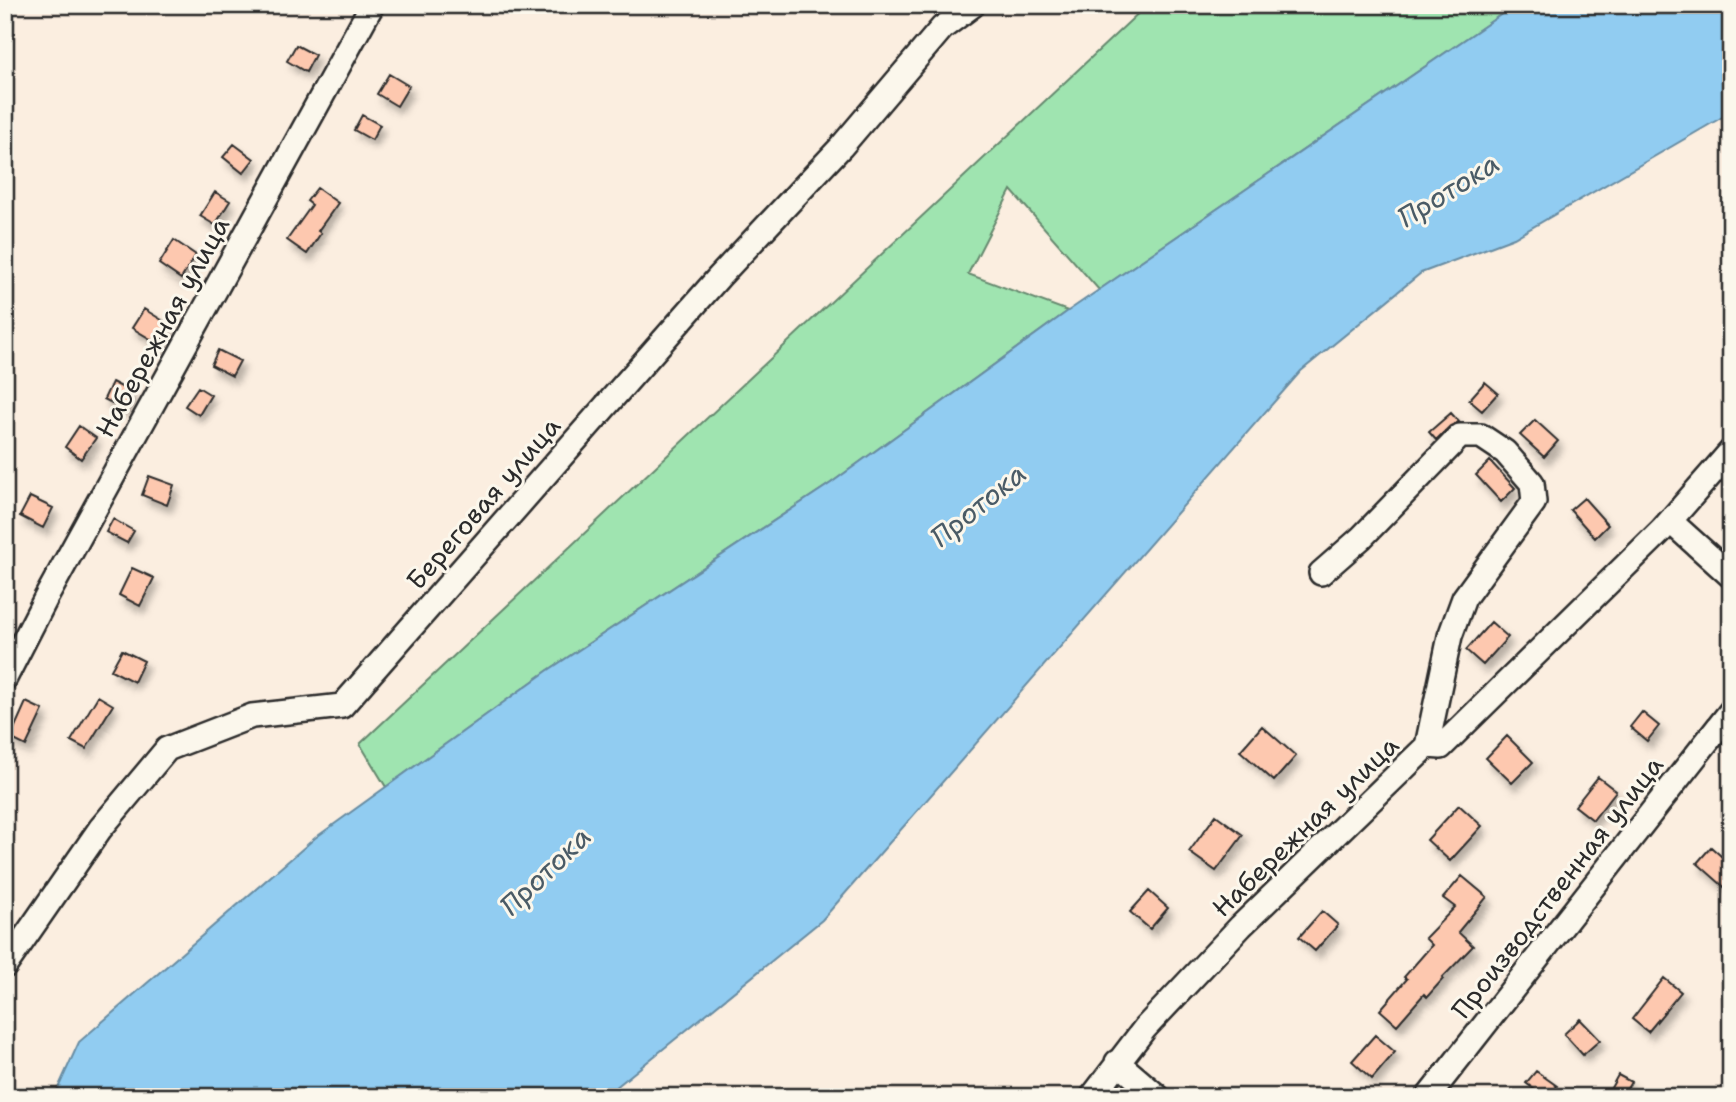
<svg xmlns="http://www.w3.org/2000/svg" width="1736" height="1102" font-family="'Shantell Sans',sans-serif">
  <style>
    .green { fill: #9fe4b0; stroke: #65886e; stroke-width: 2 }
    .water { fill: #91ccf1; stroke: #688ca2; stroke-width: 2 }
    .building { fill: #fdc8af; stroke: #2b2b2b; stroke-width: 2; filter: url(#shadow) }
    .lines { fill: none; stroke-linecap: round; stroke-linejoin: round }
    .minor-casing { stroke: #2b2b2b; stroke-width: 28 }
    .minor { stroke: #fbf7ec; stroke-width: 23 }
    .labels { text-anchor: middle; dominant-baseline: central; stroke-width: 6; stroke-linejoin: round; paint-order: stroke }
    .street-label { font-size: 26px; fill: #2b2b2b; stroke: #fbf7ec }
    .water-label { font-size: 28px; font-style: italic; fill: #4a5b66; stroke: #fbf7ec }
  </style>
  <defs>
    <filter id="shadow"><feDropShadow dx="4.5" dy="7" stdDeviation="3.5" flood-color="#0004"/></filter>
  </defs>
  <rect width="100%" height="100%" fill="#fbeee0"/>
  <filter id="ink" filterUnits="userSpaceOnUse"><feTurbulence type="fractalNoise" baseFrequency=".0143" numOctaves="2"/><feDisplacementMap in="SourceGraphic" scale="14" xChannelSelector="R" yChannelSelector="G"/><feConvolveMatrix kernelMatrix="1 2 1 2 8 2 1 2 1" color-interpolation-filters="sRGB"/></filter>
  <g filter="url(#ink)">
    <path class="green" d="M1147 5H1515L1099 290 1011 190 968 274 1068 311 831 483 547 671 386 787 360 744Z"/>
    <path class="water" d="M1515 5H1731V112L1514 238 1421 273 1301 371 822 920 604 1097H54L79 1042 315 838 547 671 831 483 1068 311Z"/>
    <path class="building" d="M296 45 315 55 306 72 287 61Z
      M389 74 409 86 397 106 377 94Z
      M362 115 380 125 372 140 354 130Z
      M234 144 254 159 243 173 223 157Z
      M317 188 338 203 318 231 321 233 307 254 287 240 312 205 307 201Z
      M215 192 230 201 215 225 200 216Z
      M174 240 196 255 181 279 159 264Z
      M144 309 170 325 159 344 132 328Z
      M218 350 240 361 232 376 211 365Z
      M112 382 133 393 125 410 104 399Z
      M1485 382 1498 393 1482 411 1469 400Z
      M198 387 211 395 199 415 185 406Z
      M1451 413 1459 422 1450 426 1436 440 1429 432Z
      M1535 420 1558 441 1544 457 1520 435Z
      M79 426 96 438 81 459 65 447Z
      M1490 461 1515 488 1501 502 1476 475Z
      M149 476 174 485 167 505 142 495Z
      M30 497 53 508 43 528 20 516Z
      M1584 498 1608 525 1595 538 1570 510Z
      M113 519 134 531 127 543 106 532Z
      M132 568 154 578 140 606 119 595Z
      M1491 622 1508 637 1483 665 1466 650Z
      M122 650 144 661 134 682 111 670Z
      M98 696 113 705 86 749 71 741Z
      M26 702 43 710 26 746 10 738Z
      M1642 712 1659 726 1647 741 1630 727Z
      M1262 726 1296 756 1274 781 1240 751Z
      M1507 736 1533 762 1512 783 1486 758Z
      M1598 777 1616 791 1593 820 1575 806Z
      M1459 805 1482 826 1450 861 1427 840Z
      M1216 815 1243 835 1216 871 1189 852Z
      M1711 847 1731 865V893L1697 863Z
      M1462 876 1487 897 1458 932 1473 946 1442 978 1443 979 1427 997 1424 994 1397 1025 1380 1010 1407 979 1404 977 1432 945 1425 938 1455 907 1443 898Z
      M1149 891 1168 908 1150 929 1130 912Z
      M1322 911 1338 925 1315 951 1299 937Z
      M1664 978 1681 992 1648 1032 1632 1019Z
      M1580 1019 1600 1040 1583 1055 1564 1034Z
      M1375 1035 1395 1052 1372 1079 1352 1061Z
      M1536 1071 1557 1086 1549 1097H1544L1526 1083Z
      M1618 1075 1631 1082 1622 1097H1606Z"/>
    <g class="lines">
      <g class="minor-casing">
        <path id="minor" d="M1670 521 1731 576
          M5 678 47 596 372 5
          M1427 746 1441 747 1662 530 1731 451
          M5 966 100 829 167 749 252 716 342 706 719 277 841 147 942 28 973 5
          M1117 1062 1158 1097
          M1092 1097 1145 1028 1241 926 1427 746 1450 636 1464 598 1534 502 1532 483 1505 452 1481 436H1460L1361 538 1321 573
          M1428 1097 1731 711"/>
      </g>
      <use href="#minor" class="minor"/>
    </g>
  </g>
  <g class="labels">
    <g class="street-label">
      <text transform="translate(162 327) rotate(-61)">Набережная улица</text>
      <text transform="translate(483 503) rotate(-49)">Береговая улица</text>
      <text transform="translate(1305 826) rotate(-44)">Набережная улица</text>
      <text transform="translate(1557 887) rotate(-52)">Производственная улица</text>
    </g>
    <g class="water-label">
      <text transform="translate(1448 190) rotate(-32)">Протока</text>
      <text transform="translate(978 505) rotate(-39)">Протока</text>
      <text transform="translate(545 871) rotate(-44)">Протока</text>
    </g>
  </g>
  <rect width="1736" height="1102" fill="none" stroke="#fbf7ec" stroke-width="28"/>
  <rect x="14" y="14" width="1708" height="1074" fill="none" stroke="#2b2b2b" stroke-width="2.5" filter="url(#ink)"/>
</svg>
